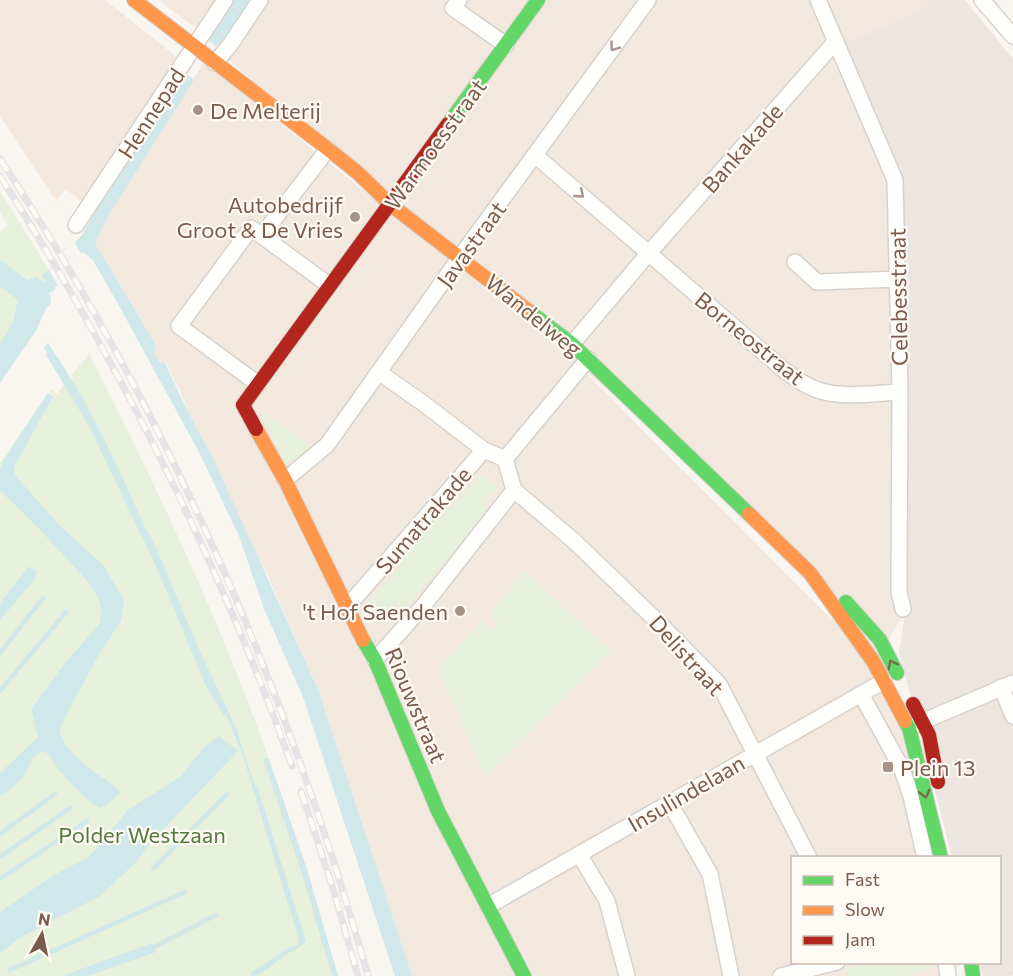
<svg xmlns="http://www.w3.org/2000/svg" width="1013" height="976" font-family="Commissioner,sans-serif">
  <style>
    .residential { fill: #f2e8de }
    .industrial { fill: #ede5e0 }
    .green { fill: #e7f0db; fill-rule: evenodd }
    .water { fill: #d0e8ea }
    .pier { fill: #f9f5f0 }
    .lines { fill: none; stroke-linecap: round; stroke-linejoin: round }
    .stream { stroke: #d0e8ea; stroke-width: 4.5 }
    .street-casing { stroke: #d7d1cb; stroke-width: 18 }
    .fast-casing { stroke: #d9d2cb; stroke-width: 16 }
    .slow-casing { stroke: #d9d2cb; stroke-width: 16 }
    .jam-casing { stroke: #d9d2cb; stroke-width: 16 }
    .street { stroke: #fefefd; stroke-width: 15 }
    .fast { stroke: #63d668; stroke-width: 14 }
    .slow { stroke: #ff974d; stroke-width: 14 }
    .jam { stroke: #b3261e; stroke-width: 14 }
    .rail-casing { stroke: #e6e3e7; stroke-width: 7 }
    .rail { stroke: #fffaf3; stroke-width: 4.5; stroke-dasharray: 14; stroke-linecap: butt }
    .oneway { stroke: #a8958b }
    .oneway2 { stroke: #776e51 }
    .poi-dot { fill: #a69286; stroke: #fffaf3; stroke-width: 2 }
    .labels { text-anchor: middle; dominant-baseline: central; stroke-width: 4.5; stroke-linejoin: round; paint-order: stroke }
    .poi-label { font-size: 22px; fill: #7a5c4d; stroke: #fffaf3; text-anchor: start }
    .street-label { font-size: 22px; fill: #7a5c4d; stroke: #fffaf3 }
    .park-label { font-size: 22px; fill: #537a41; stroke: #fffaf3 }
  </style>
  <rect width="100%" height="100%" fill="#f9f5f0"/>
  <path class="residential" d="M0 0H105L179 59 85 203 65 189 56 201 0 116Z
    M158 0H240L213 41Z
    M245 0H933L920 10 843 44 880 132 900 171 903 199 906 609 880 655 759 522 214 47Z
    M204 62 572 359 850 638 903 724 938 857 792 858V962L956 963 957 976H412L318 689 267 574 248 538 212 456 188 412 183 397 165 361 162 364 153 353 156 344 95 243 108 216Z"/>
  <path class="industrial" d="M933 0H965L1013 59V975L1010 976H983L979 963 1000 962V858L952 857 899 652 906 609 903 199 900 171 880 132 843 44 920 10Z"/>
  <path class="green" d="M0 191 49 270 43 275 46 280 43 283 40 278 39 280 49 306 45 309 37 329 0 382V231L8 226 0 212Z
    M91 352 90 356C167 507 240 663 291 824L269 759 333 976H0V463L51 389 57 394 66 382 73 380 71 376ZM49 393 53 397 39 423 2 463Z
    M259 409 315 449 286 464Z
    M480 473 497 487 482 504 488 511 450 563 445 562 404 610 395 604 375 624 366 604 400 568 399 559 446 507 450 510Z
    M525 572 611 651 485 778 438 669 481 621 491 630 498 624 488 614Z
    M874 963V962L930 963V969L904 976H848L847 969Z"/>
  <path class="water" d="M234 0H251L227 37 216 46 209 41 215 28Z
    M184 72 194 80 108 216 95 243 156 345 154 353 161 364 164 361 188 412 212 456 318 689 412 976H395L303 697 264 609 239 536 200 454 123 313 93 260 83 252 81 253 83 257 72 262 71 269 64 273 66 276 58 280 59 283 52 292 49 293 51 297 50 305 46 308 37 329 0 383V344L13 322 18 300 0 286V260L27 280 37 277 43 282 45 281 42 275 58 263 57 261 64 255 62 250C76 248 89 226 93 212Z
    M48 343C88 400 117 464 145 528L152 538 198 647 236 728 255 786H257L306 941C297 951 288 952 279 960 270 966 262 976 251 976L252 972 290 947 297 945 299 940 242 753 226 715 224 716 205 684 159 573 89 426 46 355 47 352 44 347Z
    M48 393 53 397 14 467 15 475 60 526 103 565 124 599 121 621 98 656 64 719 59 731 64 742 74 755 93 771 116 787 120 793 107 805 100 808C86 801 69 781 58 769 53 762 51 754 43 751 26 759 32 765 23 777 17 785 8 790 0 796V773L38 737 31 709 65 663 100 623C101 615 102 608 99 600 93 585 79 572 68 560 46 536 24 513 0 491V470L2 463Z
    M29 566 37 572 34 580 0 620V603Z
    M219 736 238 751 152 841 134 864 100 896 19 938 0 954V912L54 875 89 857 128 810 181 776 205 746Z
    M263 758 269 759 307 869 338 976H332L304 880Z
    M152 943 156 952 88 976H62Z"/>
  <path class="pier" d="M75 243 83 257 72 262 71 269 64 273 66 276 58 281 61 286 59 288 48 268 50 266 51 269 56 266 58 263 57 261 64 255 62 250H65Z"/>
  <g class="lines">
    <path class="stream" d="M0 653 43 598
      M0 691 66 612
      M0 834 55 794
      M0 857 70 808
      M153 869 227 794
      M0 879 87 821
      M154 947 216 915
      M10 970 185 892"/>
    <g class="street-casing">
      <path id="street" d="M459 0 453 8 506 45
        M818 0 895 180 900 392 899 592 903 609
        M982 0 1013 36
        M215 63 230 45 260 0
        M536 156 784 370C795 378 807 387 821 391 845 398 875 393 900 392
        M76 225 225 0
        M262 235 328 149
        M795 262 817 282 898 279
        M572 344 648 254 836 41
        M380 373 427 406 484 450 505 459
        M258 384 179 326 251 228 329 285
        M505 459 588 359
        M505 459 514 490
        M285 480 327 445 468 246 648 0
        M514 490 574 541 660 624 719 684 809 858
        M347 607 484 450
        M375 660 424 605 514 490
        M1001 687 1013 716
        M861 694 901 767 911 796 925 858
        M917 724 1013 683
        M669 802 710 874 731 976
        M579 854 607 901 627 976
        M488 906 884 681
        M946 962 948 976
        M781 976 837 962"/>
    </g>
    <g class="fast-casing">
      <path id="fast" d="M448 124 538 0
        M530 312 572 344 749 514
        M846 602 880 640 897 673
        M363 640 375 660 438 811 524 976
        M905 721 909 728 941 858
        M971 962 973 976"/>
    </g>
    <g class="slow-casing">
      <path id="slow" d="M134 0 328 149 358 173 391 205 530 312
        M256 429 285 480 363 640
        M749 514 810 573 873 661 905 721"/>
    </g>
    <g class="jam-casing">
      <path id="jam" d="M256 429 243 405 448 124
        M913 704 929 735 938 782"/>
    </g>
    <use href="#street" class="street"/>
    <use href="#fast" class="fast"/>
    <use href="#slow" class="slow"/>
    <use href="#jam" class="jam"/>
    <g class="rail-casing">
      <path id="rail" d="M0 159C165 409 287 687 368 976
        M0 176C118 361 218 559 292 766
        M301 791 334 892 358 976"/>
    </g>
    <use href="#rail" class="rail"/>
  </g>
  <defs><path id="oneway-chevron" d="M-2-3.5L2.5 0L-2 3.5" fill="none" stroke-width="1.6" stroke-linecap="round" stroke-linejoin="round" transform="scale(1.5)"/></defs>
  <g class="oneway">
    <use href="#oneway-chevron" transform="translate(614 47) rotate(126)"/>
    <use href="#oneway-chevron" transform="translate(580 194) rotate(41)"/>
  </g>
  <g class="oneway2">
    <use href="#oneway-chevron" transform="translate(892 664) rotate(-117)"/>
    <use href="#oneway-chevron" transform="translate(925 794) rotate(76)"/>
  </g>
  <g class="poi-dot">
    <circle cx="198" cy="110" r="6"/>
    <circle cx="355" cy="217" r="6"/>
    <circle cx="460" cy="611" r="6"/>
    <rect x="882" y="761" width="12" height="12" rx="3"/>
  </g>
  <g class="labels">
    <g class="poi-label">
      <text x="210" y="110">De Melterij</text>
      <text x="343" y="204" text-anchor="end">Autobedrijf<tspan x="343" dy="25">Groot &amp; De Vries</tspan></text>
      <text x="448" y="611" text-anchor="end">'t Hof Saenden</text>
      <text x="900" y="767">Plein 13</text>
    </g>
    <g class="street-label">
      <text transform="translate(151 113) rotate(-57)">Hennepad</text>
      <text transform="translate(435 144) rotate(-54)">Warmoesstraat</text>
      <text transform="translate(742 148) rotate(-49)">Bankakade</text>
      <text transform="translate(471 244) rotate(-54)">Javastraat</text>
      <text transform="translate(898 297) rotate(-91)">Celebesstraat</text>
      <text transform="translate(534 315) rotate(39)">Wandelweg</text>
      <text transform="translate(750 338) rotate(39)">Borneostraat</text>
      <text transform="translate(423 520) rotate(-49)">Sumatrakade</text>
      <text transform="translate(687 655) rotate(48)">Delistraat</text>
      <text transform="translate(416 705) rotate(67)">Riouwstraat</text>
      <text transform="translate(686 793) rotate(-30)">Insulindelaan</text>
    </g>
    <g class="park-label">
      <text x="142" y="834">Polder Westzaan</text>
    </g>
  </g>
  <rect x="791" y="856" width="210" height="108" fill="#fffaf3" stroke="#cabbb1" stroke-width="1.5"/>
  <rect x="803" y="876" width="30" height="9" fill="#63d668" stroke="#cabbb1" stroke-width="1.5"/>
  <text x="845" y="886" font-size="18" fill="#7a5c4d">Fast</text>
  <rect x="803" y="906" width="30" height="9" fill="#ff974d" stroke="#cabbb1" stroke-width="1.5"/>
  <text x="845" y="916" font-size="18" fill="#7a5c4d">Slow</text>
  <rect x="803" y="936" width="30" height="9" fill="#b3261e" stroke="#cabbb1" stroke-width="1.5"/>
  <text x="845" y="946" font-size="18" fill="#7a5c4d">Jam</text>
  <g transform="translate(42 934) rotate(9)" stroke="#fffaf3" stroke-width="4.5" paint-order="stroke">
  <path d="M0-4.5L10 22L0 15L-10 22Z" fill="#7a5c4d"/>
  <text y="-9" font-size="16" font-weight="bold" text-anchor="middle" fill="#7a5c4d">N</text>
  </g>
</svg>
